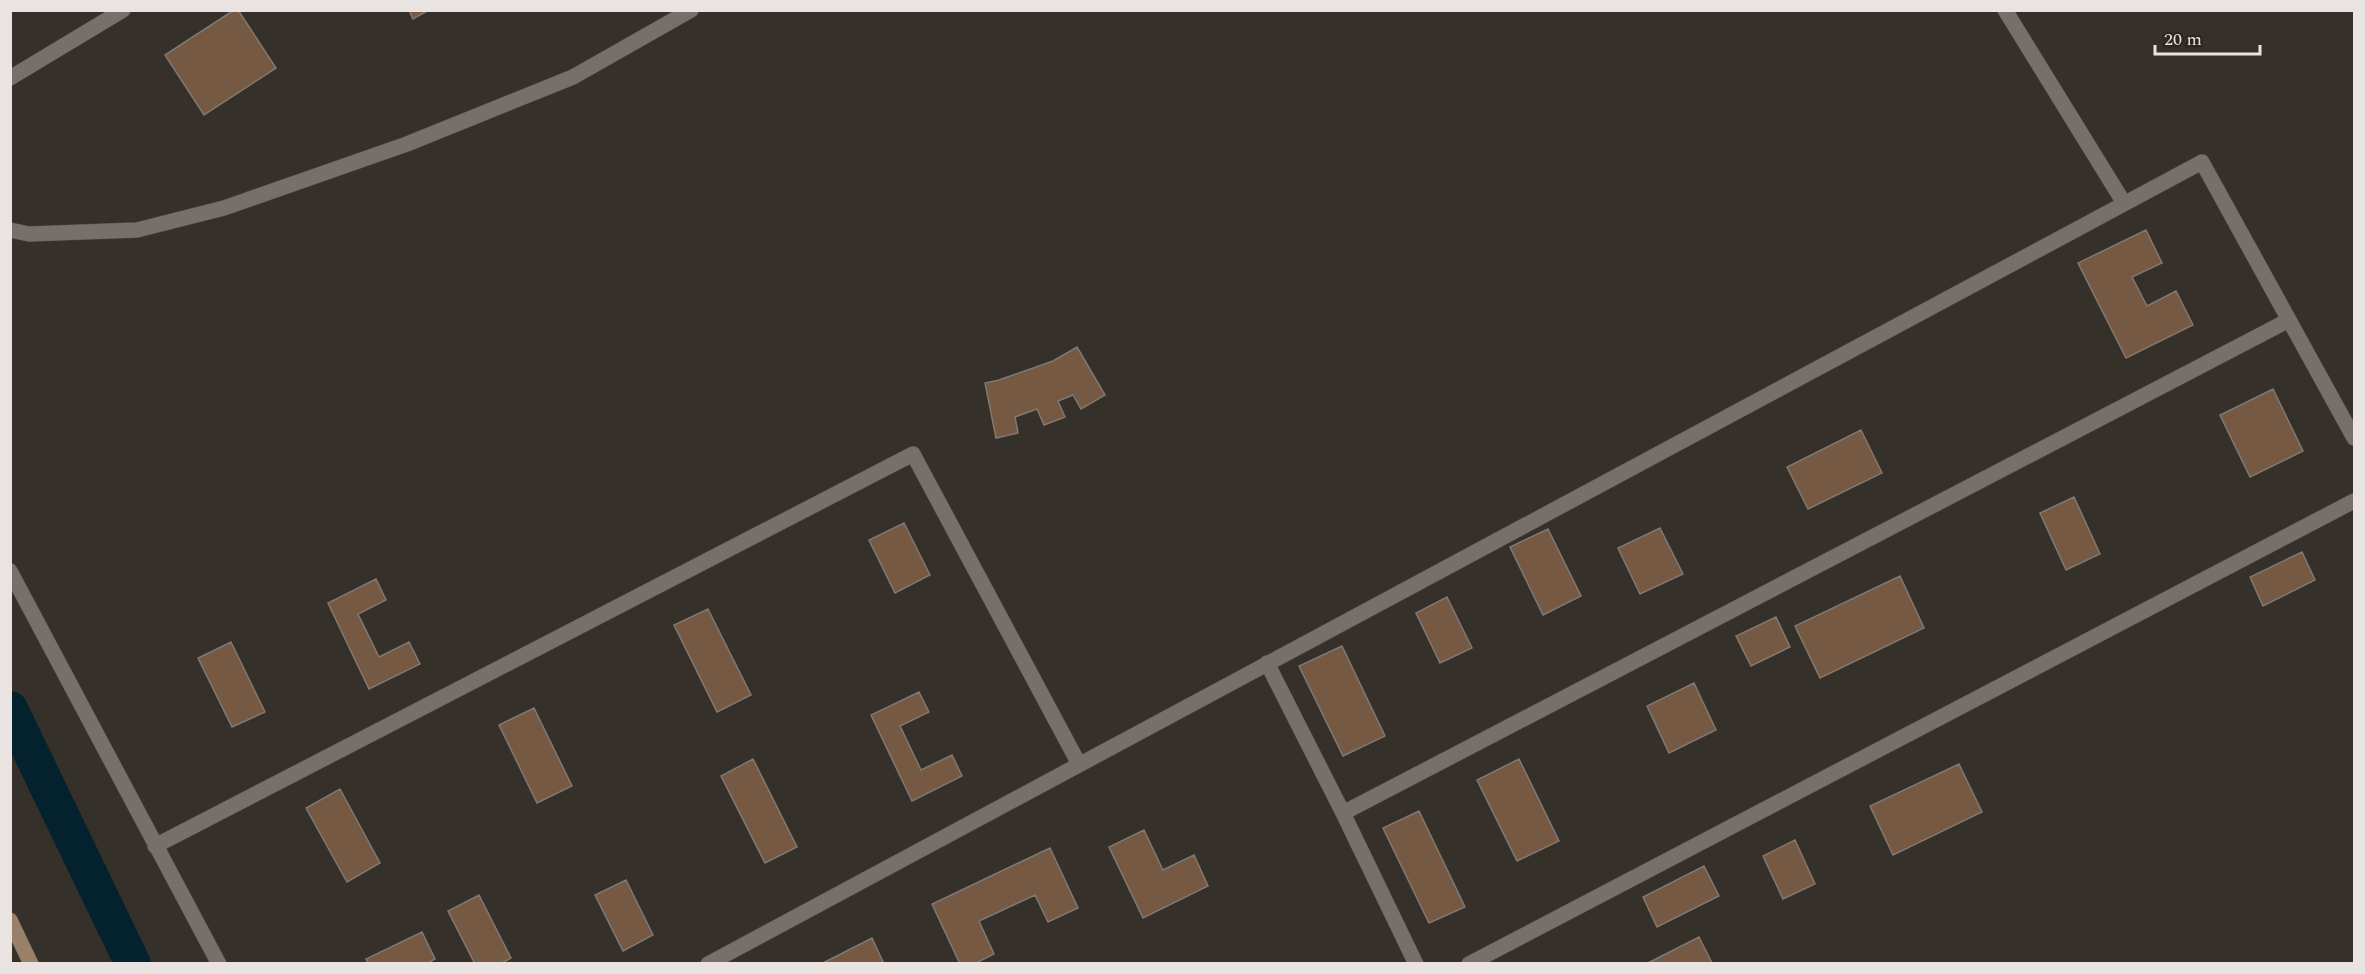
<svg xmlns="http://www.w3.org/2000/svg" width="2365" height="974" font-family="Spectral,serif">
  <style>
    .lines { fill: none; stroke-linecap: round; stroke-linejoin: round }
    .canal { stroke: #04222e; stroke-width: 36 }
    .building { fill: #765942; stroke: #807973; stroke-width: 1.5 }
    .minor-casing { stroke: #534d49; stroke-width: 16 }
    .secondary-casing { stroke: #534d49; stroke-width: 16 }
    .minor { stroke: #776f6a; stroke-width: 15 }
    .secondary { stroke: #988069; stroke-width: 15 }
  </style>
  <rect width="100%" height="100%" fill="#36302b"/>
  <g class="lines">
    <path class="canal" d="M10 709 133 964"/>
  </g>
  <path class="building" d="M234 10H238L276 68 204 115 165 55Z
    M409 10H429L413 19Z
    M2146 230 2162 263 2132 277 2147 306 2176 291 2193 325 2126 358 2078 263Z
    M1077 347 1105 395 1081 409 1073 395 1058 401 1065 417 1044 425 1037 409 1015 417 1018 433 996 438 985 383 999 380 1053 361Z
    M2273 389 2303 451 2250 477 2220 415Z
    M1861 430 1882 473 1808 509 1787 467Z
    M2074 497 2100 554 2066 570 2040 513Z
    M904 523 930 575 895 593 869 540Z
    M1660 528 1683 574 1640 594 1618 548Z
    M1548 529 1581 596 1543 615 1510 547Z
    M2302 552 2315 580 2263 606 2250 577Z
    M1900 576 1924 628 1820 678 1795 626Z
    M376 579 386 600 358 614 379 657 409 642 420 664 369 689 328 603Z
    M1447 597 1472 648 1440 663 1416 613Z
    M708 609 751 695 717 712 674 625Z
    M1776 617 1790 647 1751 666 1736 636Z
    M231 642 265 712 232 727 198 658Z
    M1342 646 1385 736 1343 756 1299 666Z
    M1694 683 1716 730 1669 753 1647 706Z
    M919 692 929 712 900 726 921 770 952 755 962 776 912 801 871 715Z
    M534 708 572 786 537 803 499 725Z
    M753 759 797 847 765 863 721 776Z
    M1519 759 1559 841 1517 861 1477 780Z
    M1959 764 1982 812 1893 855 1870 806Z
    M340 789 380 863 347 882 306 808Z
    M1419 811 1465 907 1429 923 1383 828Z
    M1144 830 1163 870 1194 855 1208 886 1143 918 1109 847Z
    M1795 840 1815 884 1783 899 1763 856Z
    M1050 848 1078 908 1048 922 1035 895 979 921 994 954 974 964H960L932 904Z
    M1704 866 1719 896 1657 927 1643 897Z
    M626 880 653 935 623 951 595 895Z
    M479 895 511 958 500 964H475L448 911Z
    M422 932 435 959 426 964H369L366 959Z
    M1699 937 1712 963 1646 964Z
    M872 938 884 964H821Z"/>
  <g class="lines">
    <g class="minor-casing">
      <path id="minor" d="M2005 10 2124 203
        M10 78 123 10
        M10 230 29 234 137 230 224 208 407 144 573 77 691 10
        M10 571 219 964
        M1267 663 1343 813 1416 964
        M1343 813 2289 320
        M155 846 913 454 1079 764
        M708 964 2202 162 2354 438
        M1469 964 2354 501"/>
    </g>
    <g class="secondary-casing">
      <path id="secondary" d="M10 920 31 964"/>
    </g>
    <use href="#minor" class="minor"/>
    <use href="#secondary" class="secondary"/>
  </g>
  <rect width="2365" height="974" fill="none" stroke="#e9e4e1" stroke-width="24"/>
  <path d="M2155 45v9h105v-9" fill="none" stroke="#e9e4e1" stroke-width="3"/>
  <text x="2164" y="45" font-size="18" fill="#e9e4e1" stroke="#2c2621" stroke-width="4.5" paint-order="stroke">20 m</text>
</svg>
